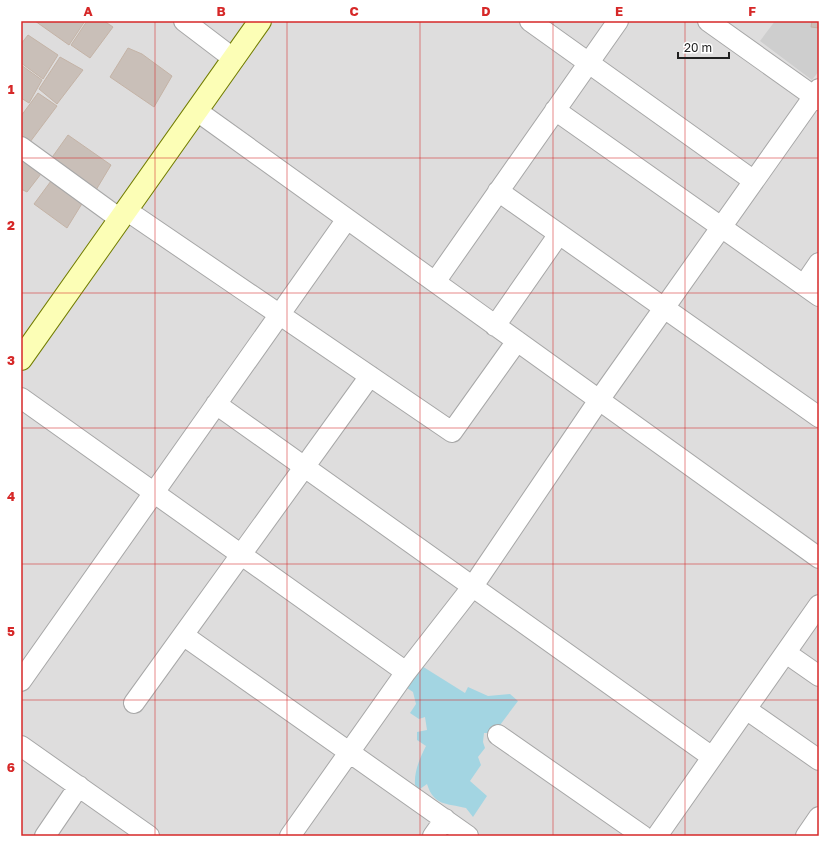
<svg xmlns="http://www.w3.org/2000/svg" width="840" height="857" font-family="'Golos Text',sans-serif">
  <style>
    .residential { fill: #dedddd }
    .religious { fill: #cecece }
    .water { fill: #a3d5e2 }
    .building { fill: #c9bfb8; stroke: #c4b3a6 }
    .lines { fill: none; stroke-linecap: round; stroke-linejoin: round }
    .street-casing { stroke: #a7a7a7; stroke-width: 22 }
    .secondary-casing { stroke: #727d00; stroke-width: 24 }
    .street { stroke: #fff; stroke-width: 20 }
    .secondary { stroke: #fcfeb6; stroke-width: 22 }
    .grid { fill: none; stroke: #d62828; stroke-width: 1; stroke-opacity: 0.55 }
    .neatline { fill: none; stroke: #d62828; stroke-width: 1.5 }
    .grid-label { font-size: 13px; text-anchor: middle; font-weight: bold; fill: #d62828 }
  </style>
  <rect width="100%" height="100%" fill="#f1ede5"/>
  <path class="residential" d="M21 21H819V836H21Z"/>
  <path class="religious" d="M775 21H819V71L812 80 760 41Z"/>
  <path class="water" d="M417 663 465 693 468 687 488 696 510 694 518 701 494 733H484L483 742 485 748 478 757 481 765 470 781 487 796 473 817 466 808C446 803 434 806 427 784L420 789 415 785C414 771 420 758 426 746L417 740V732L427 730 425 717 419 719 410 713 416 704 413 692 404 686Z"/>
  <path class="building" d="M35 21H85L69 45Z
    M87 21H104L113 27 90 58 71 45Z
    M812 21H819V28L811 27Z
    M28 35 58 55 43 79 21 63V44Z
    M128 48 142 54 172 76 154 107 110 77Z
    M60 57 83 70 57 104 39 89Z
    M21 65 42 80 29 103 21 98Z
    M38 93 57 106 30 142 21 135V116Z
    M68 135 111 165 93 195 48 163Z
    M23 157 44 170 27 192 21 189V159Z
    M51 181 83 202 67 228 34 204Z"/>
  <g class="lines">
    <g class="street-casing">
      <path id="street" d="M184 21 234 59
        M530 21 754 181
        M708 21 819 100
        M555 110 819 296
        M197 111 819 558
        M21 147 120 219
        M498 191 819 417
        M126 210 452 432 517 341
        M435 282 618 21
        M804 285 819 263
        M495 326 559 234
        M21 398 406 672
        M216 404 712 757
        M183 635 468 836
        M786 653 819 676
        M21 681 347 219
        M134 703 370 376
        M746 709 819 760
        M498 735 643 836
        M21 746 149 836
        M45 836 79 786
        M290 836 406 672 473 586 599 400 819 89
        M433 836 445 819
        M657 836 819 605
        M806 836 819 817"/>
    </g>
    <g class="secondary-casing">
      <path id="secondary" d="M21 359 260 21"/>
    </g>
    <use href="#street" class="street"/>
    <use href="#secondary" class="secondary"/>
  </g>
  <path class="grid" d="M155 21V836M287 21V836M420 21V836M553 21V836M685 21V836M21 158H819M21 293H819M21 428H819M21 564H819M21 700H819"/>
  <rect width="840" height="857" fill="none" stroke="#ffffff" stroke-width="44"/>
  <path d="M678 52v6h51v-6" fill="none" stroke="#202020" stroke-width="2"/>
  <text x="684" y="52" font-size="12" fill="#202020" stroke="#ffffff" stroke-width="3" paint-order="stroke">20 m</text>
  <rect x="22" y="22" width="796" height="813" class="neatline"/>
  <g class="grid-label">
    <text x="88" y="16">A</text>
    <text x="221" y="16">B</text>
    <text x="354" y="16">C</text>
    <text x="486" y="16">D</text>
    <text x="619" y="16">E</text>
    <text x="752" y="16">F</text>
    <text x="11" y="94">1</text>
    <text x="11" y="230">2</text>
    <text x="11" y="365">3</text>
    <text x="11" y="501">4</text>
    <text x="11" y="636">5</text>
    <text x="11" y="772">6</text>
  </g>
</svg>
